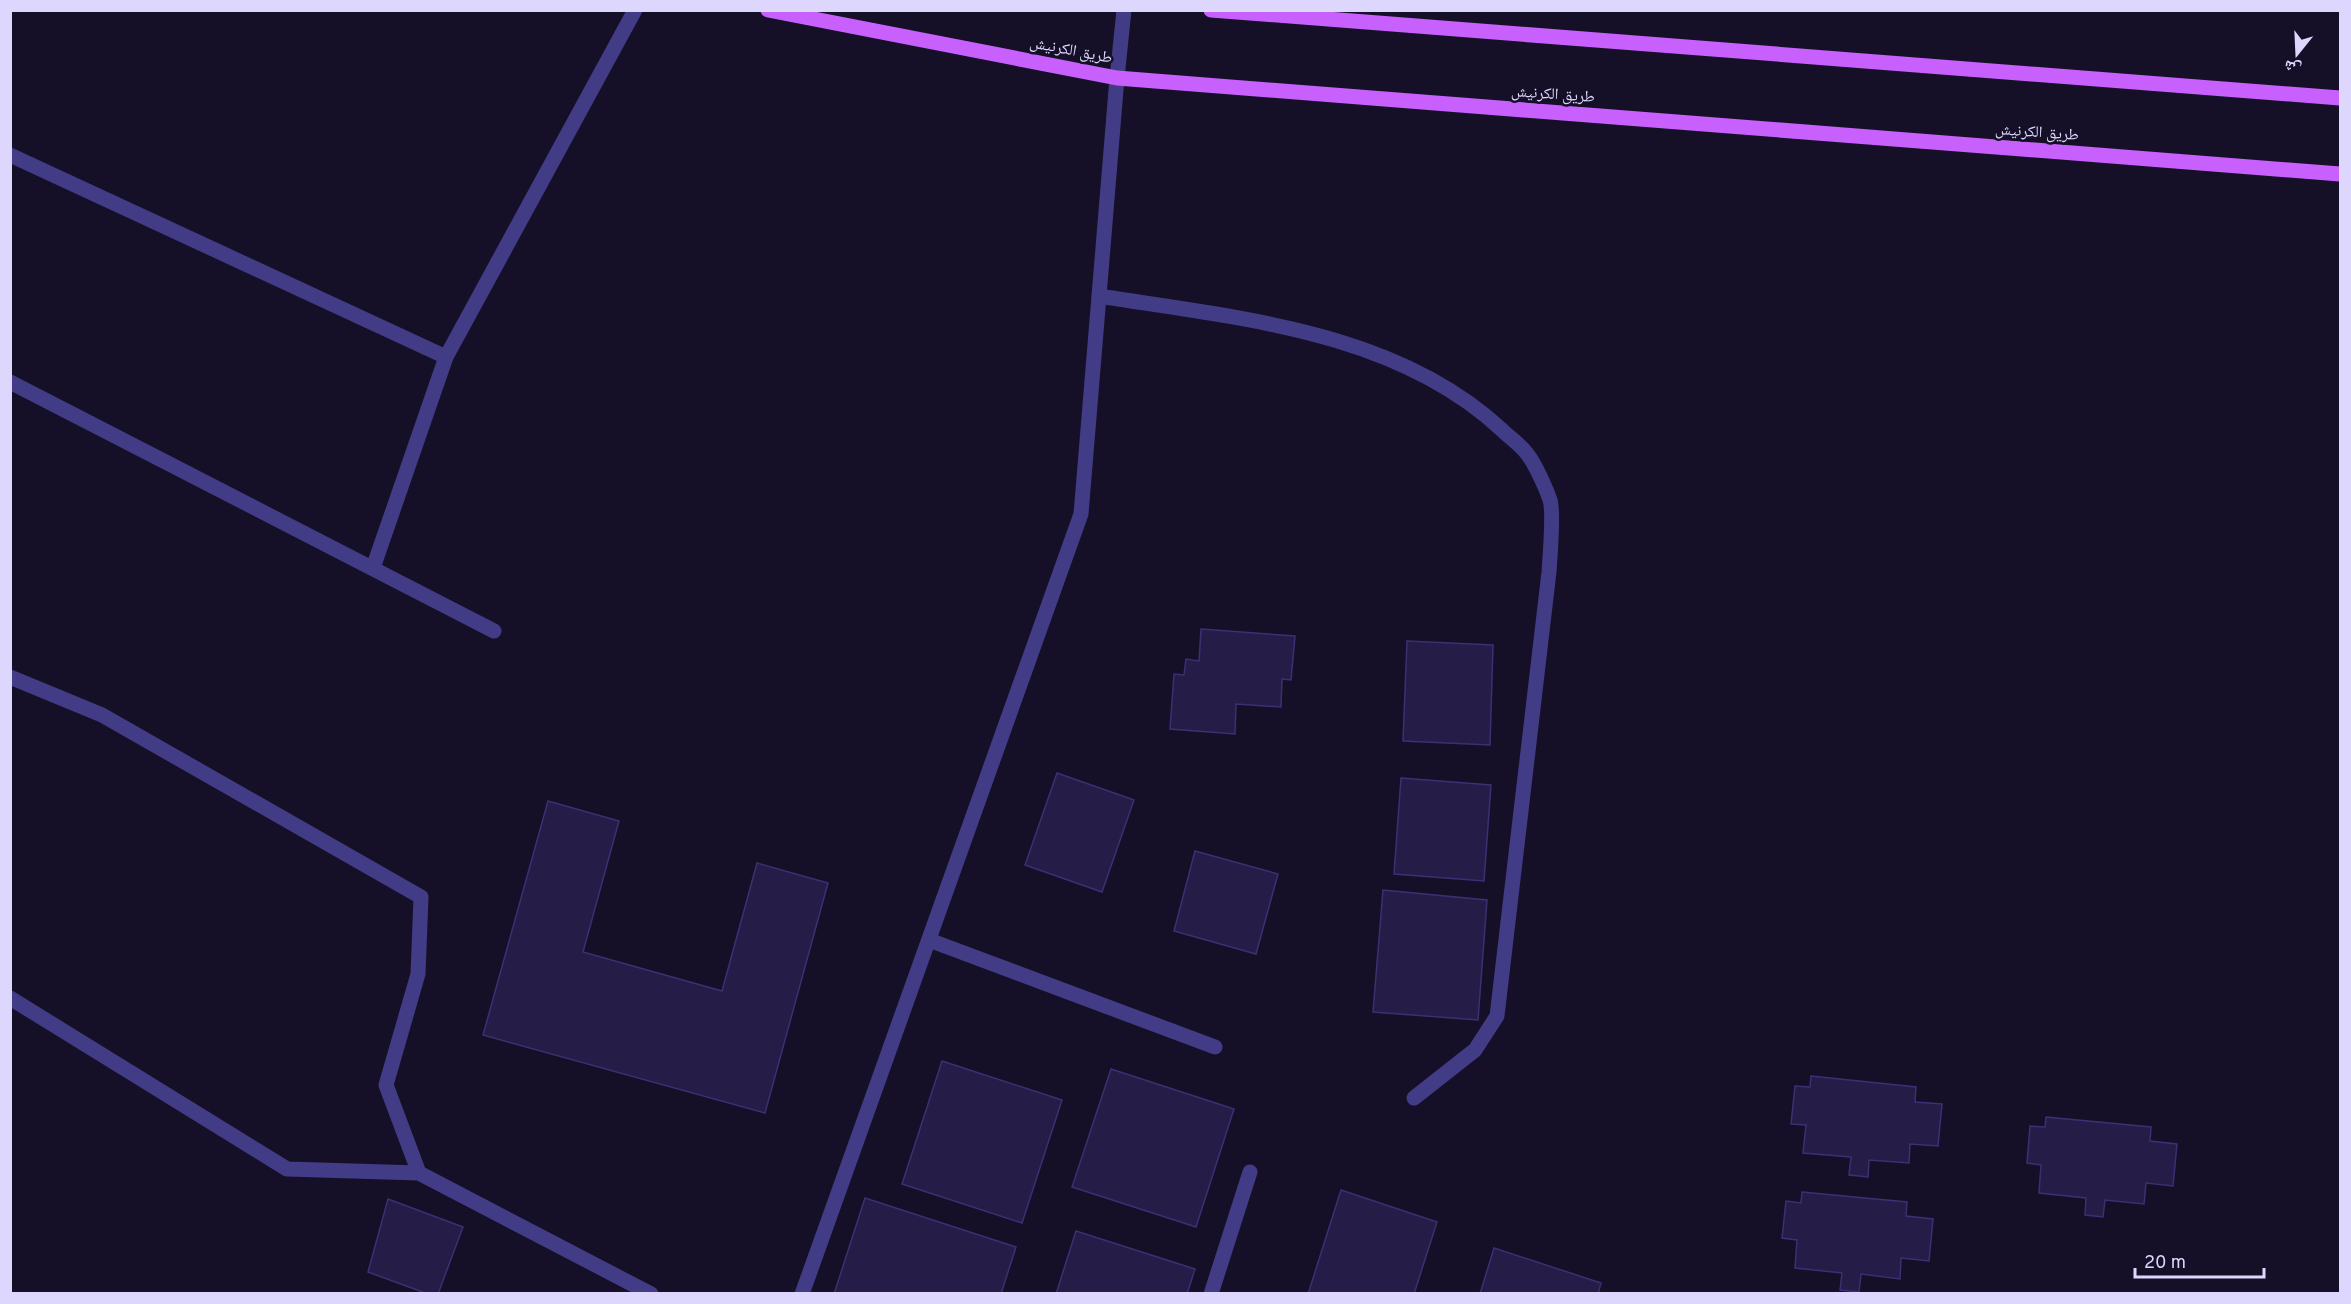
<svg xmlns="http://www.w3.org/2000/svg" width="2351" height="1304" font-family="Overpass,'Noto Naskh Arabic',sans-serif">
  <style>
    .building { fill: #261c48; stroke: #3e2f74; stroke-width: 1.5 }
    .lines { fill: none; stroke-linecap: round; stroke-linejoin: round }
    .minor { stroke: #413c85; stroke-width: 15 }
    .tertiary { stroke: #413c85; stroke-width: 15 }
    .primary { stroke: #c760fd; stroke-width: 15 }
    .labels { text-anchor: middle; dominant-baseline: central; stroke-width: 5; stroke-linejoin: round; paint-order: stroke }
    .street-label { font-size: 16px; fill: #ddd7fe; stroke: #151027 }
  </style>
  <rect width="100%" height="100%" fill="#151027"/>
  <path class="building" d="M1201 629 1295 636 1291 680 1282 679 1281 707 1236 704 1235 734 1170 729 1174 674 1184 675 1186 659 1199 661Z
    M1407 641 1493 645 1490 745 1403 741Z
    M1057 773 1134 800 1102 892 1025 865Z
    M1401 778 1491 785 1484 881 1394 874Z
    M548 801 619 821 583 952 722 991 757 863 828 883 765 1113 483 1035Z
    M1195 851 1278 874 1256 954 1174 931Z
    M1383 890 1487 900 1478 1020 1373 1012Z
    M942 1061 1062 1100 1022 1223 902 1184Z
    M1111 1069 1234 1109 1196 1227 1072 1187Z
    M1811 1076 1916 1087 1915 1102 1942 1104 1938 1146 1910 1144 1909 1163 1869 1160 1868 1177 1849 1175 1851 1157 1803 1153 1806 1125 1791 1124 1795 1086 1810 1087Z
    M2046 1117 2151 1127 2150 1141 2177 1144 2173 1186 2146 1183 2144 1204 2105 1200 2103 1217 2085 1215 2086 1198 2039 1193 2041 1165 2027 1163 2030 1126 2045 1127Z
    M1341 1190 1437 1222 1414 1294H1308Z
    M1802 1192 1907 1202 1906 1216 1933 1219 1929 1261 1901 1258 1900 1279 1861 1274 1859 1292 1840 1290 1842 1273 1795 1268 1797 1240 1782 1238 1786 1201 1801 1203Z
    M865 1198 1016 1247 1001 1294H834Z
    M388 1199 463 1227 438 1294H428L368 1272Z
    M1076 1231 1195 1269 1187 1294H1056Z
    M1494 1248 1601 1283 1598 1294H1480Z"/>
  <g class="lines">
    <path class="minor" d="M10 155 446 357
      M1099 296C1236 318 1395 330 1502 430 1510 438 1521 445 1528 455 1535 464 1546 488 1550 500 1554 512 1550 556 1549 572L1497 1016 1475 1050 1414 1098
      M10 382 494 631
      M373 568 446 357 635 10
      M10 677 102 715 421 897 418 974 386 1085 419 1173
      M929 940 1215 1047
      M10 998 287 1169 419 1173 651 1294
      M1211 1294 1250 1172"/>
    <path class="tertiary" d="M802 1294 1081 514 1117 78 1124 10"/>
    <path class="primary" d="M768 10 1117 78 2340 174
      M1211 10 2340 98"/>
  </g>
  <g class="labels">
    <g class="street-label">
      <text transform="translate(1071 51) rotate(11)">طريق الكرنيش</text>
      <text transform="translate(1553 95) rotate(4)">طريق الكرنيش</text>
      <text transform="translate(2037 133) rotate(4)">طريق الكرنيش</text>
    </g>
  </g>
  <rect width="2351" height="1304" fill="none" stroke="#ddd7fe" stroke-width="24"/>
  <g transform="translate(2297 54) rotate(198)" stroke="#151027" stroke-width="4.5" paint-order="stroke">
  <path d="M0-4.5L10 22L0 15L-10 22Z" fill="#ddd7fe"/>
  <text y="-9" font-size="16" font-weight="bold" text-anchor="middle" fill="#ddd7fe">ش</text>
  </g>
  <path d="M2135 1268v9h129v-9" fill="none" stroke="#ddd7fe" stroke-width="3"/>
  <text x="2144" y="1268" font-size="18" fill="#ddd7fe" stroke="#151027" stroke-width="4.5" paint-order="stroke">20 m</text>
</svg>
